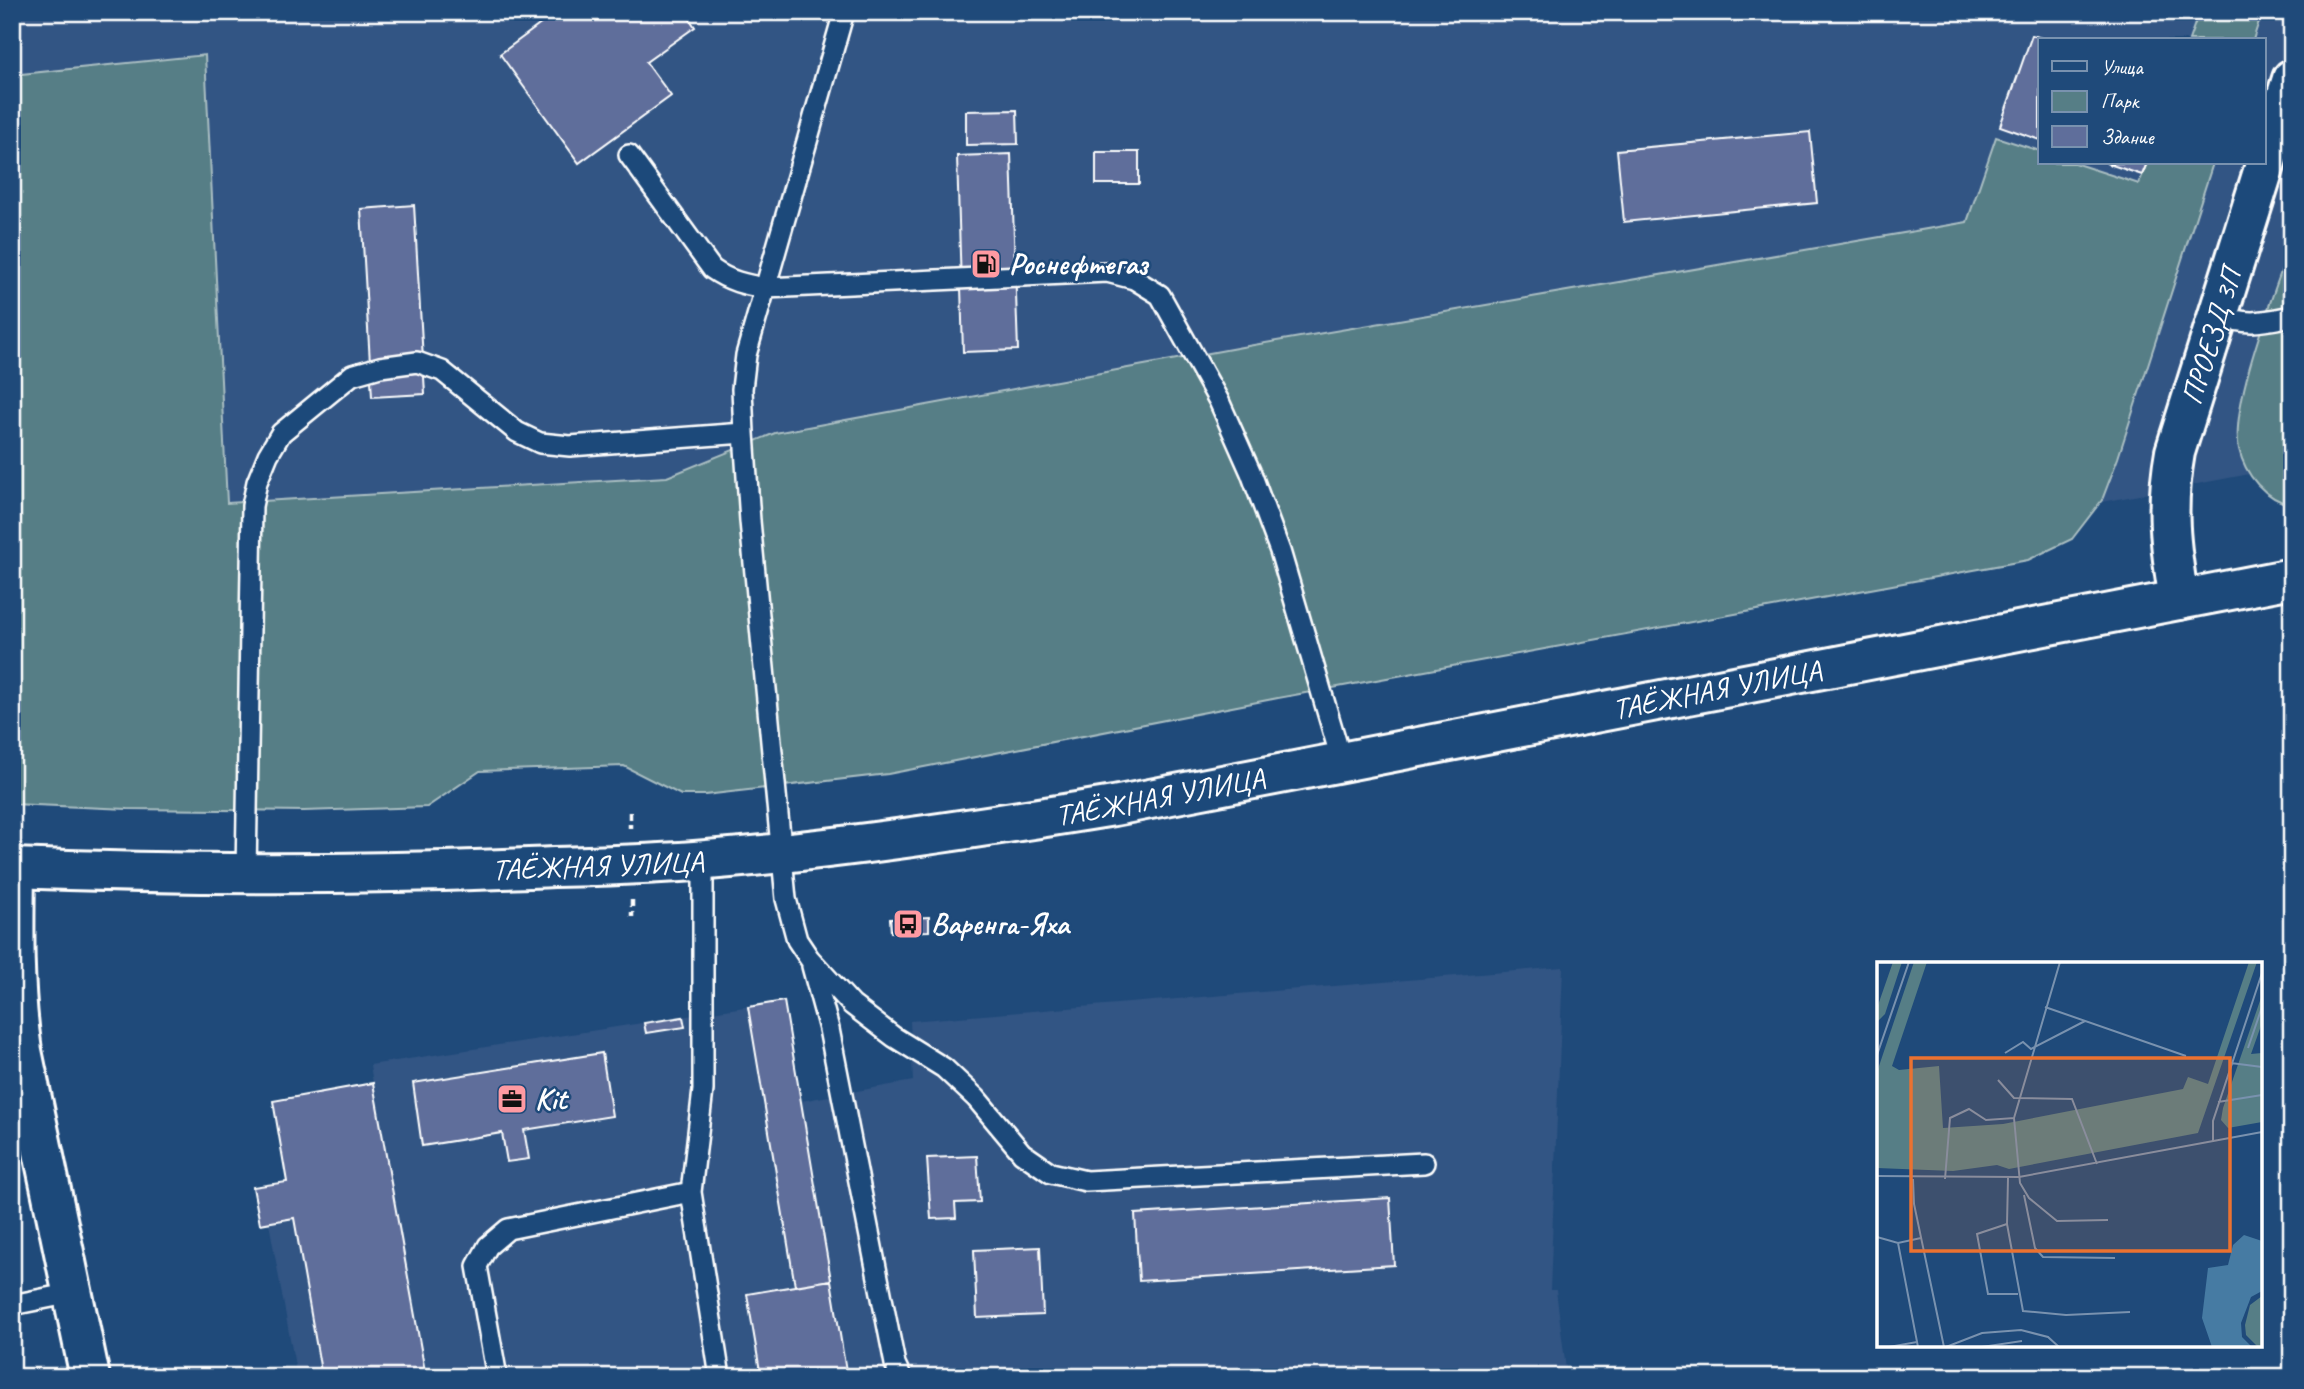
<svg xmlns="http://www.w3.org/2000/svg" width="2304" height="1389" font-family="Caveat,sans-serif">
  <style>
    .built { fill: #325584; fill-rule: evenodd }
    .green { fill: #567e86; stroke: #aabec2; stroke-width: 2 }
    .building { fill: #5f6e9b; stroke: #fff; stroke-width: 2 }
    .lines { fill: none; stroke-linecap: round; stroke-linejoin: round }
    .service-casing { stroke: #fff; stroke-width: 24 }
    .minor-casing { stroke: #fff; stroke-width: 44 }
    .trunk-casing { stroke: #fff; stroke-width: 44 }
    .path { stroke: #fff; stroke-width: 4.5; stroke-dasharray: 7 5; stroke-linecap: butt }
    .service { stroke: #1f4a7a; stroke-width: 19 }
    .minor { stroke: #1f4a7a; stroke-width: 38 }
    .trunk { stroke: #1f4a7a; stroke-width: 38 }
    .labels { text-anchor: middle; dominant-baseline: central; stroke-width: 5; stroke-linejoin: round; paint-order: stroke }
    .poi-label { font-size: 30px; font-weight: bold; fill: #fff; stroke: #1f4a7a; text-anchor: start }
    .street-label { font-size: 30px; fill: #fff; stroke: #1f4a7a }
    .inset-road { fill: none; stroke: #7992af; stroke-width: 2 }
    .view { fill: #eb7230; fill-opacity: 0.15; stroke: #eb7230; stroke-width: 3.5 }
    .inset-edge { fill: none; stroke: #fff; stroke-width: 3.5 }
  </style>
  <rect width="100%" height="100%" fill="#1f4a7a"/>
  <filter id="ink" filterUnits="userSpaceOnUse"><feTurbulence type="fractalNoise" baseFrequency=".0143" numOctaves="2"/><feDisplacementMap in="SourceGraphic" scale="14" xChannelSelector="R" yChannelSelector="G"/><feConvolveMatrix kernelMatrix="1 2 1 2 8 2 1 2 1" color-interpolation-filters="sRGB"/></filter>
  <g filter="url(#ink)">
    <path class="built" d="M12 12H2292V466L1224 668 12 726ZM2040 40H2264V163H2040Z
      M1563 967 1550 1290H1556L1567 1377H297L269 1223 260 1224 253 1187 287 1181 273 1101 373 1083 370 1065 784 1001 801 1101 913 1081 910 1021Z"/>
    <path class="green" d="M2199 12H2262L2253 40H2189Z
      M205 55 227 503 667 477 775 433 1242 347 1967 222 1996 137 2040 151V163H2074L2139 184 2147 163H2213L2118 458 2102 500 2072 539 2028 560 1278 698 888 774 705 795H681L624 766 480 771 427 807 304 811 128 809 12 804V75Z
      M2292 240V505C2265 499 2245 475 2239 449 2229 405 2277 286 2292 240Z"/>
    <path class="building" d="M557 12H685L695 27 646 62 671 96 579 163 500 54Z
      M2032 35 2048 40H2040V140L2000 126Z
      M1017 110 1018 144 966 145V111Z
      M1810 132 1817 203 1624 222 1617 150Z
      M1096 152H1139V184H1096Z
      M1011 154 1018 350 963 352 957 156Z
      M2106 163H2147L2142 175Z
      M414 205 425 394 372 397 361 209Z
      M929 917V931L891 932 890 919Z
      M784 1001 831 1280 795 1286 748 1007Z
      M683 1017 685 1027 646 1033 644 1023Z
      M602 1053 612 1116 524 1130 529 1159 507 1162 502 1133 422 1146 413 1083Z
      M373 1083 426 1377H322L294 1218 260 1224 253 1187 287 1182 273 1101Z
      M977 1156 980 1202 955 1203 956 1218 931 1219 927 1158Z
      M1390 1198 1394 1265 1139 1281 1135 1214Z
      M1040 1247 1043 1315 977 1318 974 1250Z
      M831 1280 847 1377H761L747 1294Z"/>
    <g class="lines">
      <g class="service-casing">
        <path id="service" d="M629 155 712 269C729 281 745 285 766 288L1107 272 1134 279 1160 295 1219 401 1251 473 1280 551 1342 762
          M2217 315C2248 326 2261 322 2292 316
          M744 433 742 389 746 355 844 12
          M246 874 252 506 257 482 268 455 281 433 352 375 380 367 417 362 442 371 517 432 540 443 570 446 744 433 750 521 786 899 797 940 809 958 852 1005 894 1037 944 1068 976 1098 1022 1153 1051 1173 1086 1181 1424 1163
          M812 966 829 1029 895 1364 901 1377
          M691 1192 720 1377
          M12 1305 72 1293
          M497 1377 477 1266 488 1246 508 1229 691 1192 703 1090V860"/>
      </g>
      <g class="minor-casing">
        <g id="minor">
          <path id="s1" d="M2179 600C2170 546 2165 507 2175 452L2292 79"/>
          <path d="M15 869C14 930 13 990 22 1051L90 1377"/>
        </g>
      </g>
      <g class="trunk-casing">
        <g id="trunk">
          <path id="s2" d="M12 868C185 875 357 875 529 868 588 866 648 865 707 860 844 849 979 828 1114 806L2292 578"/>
        </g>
      </g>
      <path class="path" d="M630 812V828
        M632 900V917"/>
      <use href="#service" class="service"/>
      <use href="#minor" class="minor"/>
      <use href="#trunk" class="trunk"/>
    </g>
  </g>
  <defs>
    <g id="fuel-square" transform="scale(1.575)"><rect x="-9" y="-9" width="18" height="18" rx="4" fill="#ff9aa2" stroke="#1f4a7a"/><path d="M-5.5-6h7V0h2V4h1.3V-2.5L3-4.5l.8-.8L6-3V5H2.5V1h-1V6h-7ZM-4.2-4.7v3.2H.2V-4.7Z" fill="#111"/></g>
    <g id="bus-square" transform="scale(1.575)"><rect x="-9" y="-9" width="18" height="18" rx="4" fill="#ff9aa2" stroke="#1f4a7a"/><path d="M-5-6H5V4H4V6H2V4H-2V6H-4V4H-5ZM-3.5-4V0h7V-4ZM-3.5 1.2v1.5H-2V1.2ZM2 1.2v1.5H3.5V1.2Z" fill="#111"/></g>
    <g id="office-square" transform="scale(1.575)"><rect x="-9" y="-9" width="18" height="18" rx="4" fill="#ff9aa2" stroke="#1f4a7a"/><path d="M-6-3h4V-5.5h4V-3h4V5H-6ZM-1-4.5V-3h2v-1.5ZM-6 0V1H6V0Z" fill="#111"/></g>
  </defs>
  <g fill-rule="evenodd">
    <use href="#fuel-square" x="986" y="264"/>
    <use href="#bus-square" x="908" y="924"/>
    <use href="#office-square" x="512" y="1099"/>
  </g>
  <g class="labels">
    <g class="poi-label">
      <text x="1009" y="264">Роснефтегаз</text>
      <text x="931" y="924">Варенга-Яха</text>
      <text x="535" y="1099">Kit</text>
    </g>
    <g class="street-label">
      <text stroke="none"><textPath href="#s1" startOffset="270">ПРОЕЗД 3П</textPath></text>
      <text stroke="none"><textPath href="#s2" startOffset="1720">ТАЁЖНАЯ УЛИЦА</textPath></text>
      <text stroke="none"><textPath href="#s2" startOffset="1153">ТАЁЖНАЯ УЛИЦА</textPath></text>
      <text stroke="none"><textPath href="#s2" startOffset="586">ТАЁЖНАЯ УЛИЦА</textPath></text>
    </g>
  </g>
  <g transform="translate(1877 962)">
    <rect width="385" height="385" fill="#1f4a7a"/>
    <path d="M16 0H25L8 52 0 60V46ZM37 0H50L15 104 22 108 62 104 66 166 126 162 306 127 311 115 331 122 372 0H380L321 171 132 207 120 203 76 209 0 206V110ZM385 33V61L374 92 385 91V160L351 166 344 158 346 146ZM385 334V385H381L369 373 368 363 373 343Z" fill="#567e86"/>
    <path d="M367 273 385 279V329L374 335 364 361 365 375 375 385H335L325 356 331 306 351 303 356 283Z" fill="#467ba3"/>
    <path class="inset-road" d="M168 45 309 94M371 86 385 45M128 91 146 80 154 87 208 59M0 93 32 0M354 101 385 105M121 118 137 136 195 137 220 202M341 140 385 133M137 156 183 0M336 180V159L385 11M0 214 142 215 385 170M131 216 130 262 100 272 111 332H141M36 217 37 242 67 385M68 217 73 156 92 147 109 158 137 156 143 221 152 236 180 259 231 258M147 233 158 286 166 295 238 296M130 262 146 349 189 353 253 350M0 275 21 281 44 276M21 281 41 385M12 385 40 380M69 385 105 371 144 368 171 375 182 385M105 385 145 379"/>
    <path class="view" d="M34 96H353V289H34Z"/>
    <rect width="385" height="385" class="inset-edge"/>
  </g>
  <rect width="2304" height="1389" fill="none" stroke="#1f4a7a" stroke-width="42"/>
  <rect x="21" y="21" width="2262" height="1347" fill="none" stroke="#fff" stroke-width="2.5" filter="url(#ink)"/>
  <rect x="2038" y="38" width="228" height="126" fill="#1f4a7a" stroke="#7992af" stroke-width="2"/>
  <rect x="2052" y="61" width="35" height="10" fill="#1f4a7a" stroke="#7992af" stroke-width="2"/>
  <text x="2101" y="74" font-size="21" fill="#ffffff">Улица</text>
  <rect x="2052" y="91" width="35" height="21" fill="#567e86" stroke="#7992af" stroke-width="2"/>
  <text x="2101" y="108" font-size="21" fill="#ffffff">Парк</text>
  <rect x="2052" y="126" width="35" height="21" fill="#5f6e9b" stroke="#7992af" stroke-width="2"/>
  <text x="2101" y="144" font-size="21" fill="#ffffff">Здание</text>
</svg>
